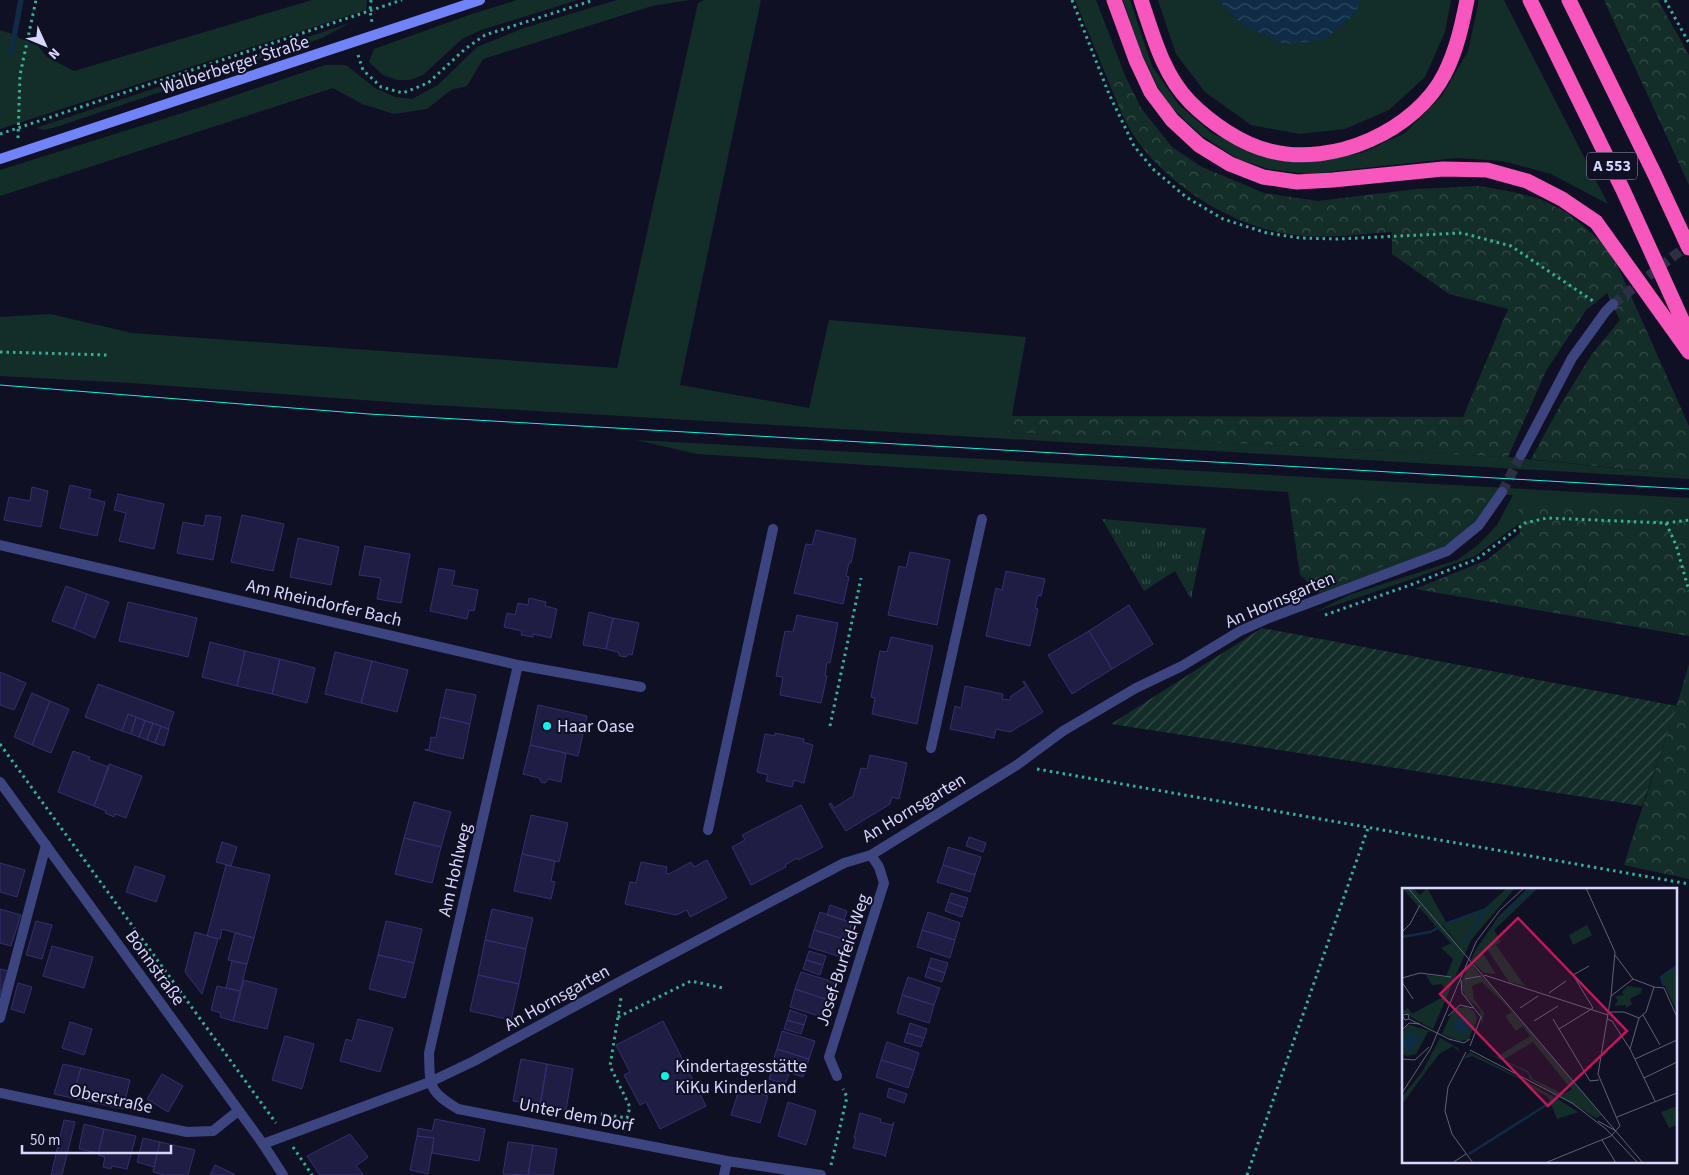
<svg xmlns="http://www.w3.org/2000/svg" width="1689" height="1175" font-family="'Source Sans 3',sans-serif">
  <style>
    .grass { fill: #132e29 }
    .forest { fill: url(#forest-crowns) }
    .park { fill: url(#park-tufts) }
    .garden { fill: url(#garden-furrows) }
    .water { fill: url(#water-waves) }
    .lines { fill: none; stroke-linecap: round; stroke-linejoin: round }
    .stream { stroke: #0f2b45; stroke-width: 5.5 }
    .building { fill: #1f1d44; stroke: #33306f }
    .minor-tunnel { stroke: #2e2e45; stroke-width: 10; stroke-dasharray: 10 5; stroke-linecap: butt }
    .path { stroke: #35b196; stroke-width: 3; stroke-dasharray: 2.5 4; stroke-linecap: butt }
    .service { stroke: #3d4581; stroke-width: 10 }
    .minor { stroke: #3d4581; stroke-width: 10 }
    .tertiary { stroke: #3d4581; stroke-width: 10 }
    .secondary { stroke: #7183f8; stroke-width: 10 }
    .motorway { stroke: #f756bc; stroke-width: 15 }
    .tram { stroke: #0cf2e6; stroke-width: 1 }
    .poi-dot { fill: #0cf2e6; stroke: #101024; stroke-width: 2 }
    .labels { text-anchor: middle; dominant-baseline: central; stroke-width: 4; stroke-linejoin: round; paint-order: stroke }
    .shield { fill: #101024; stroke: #9a9bbc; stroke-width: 1 }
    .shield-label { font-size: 16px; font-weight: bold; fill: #d5d7fd }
    .street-label { font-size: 18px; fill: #d5d7fd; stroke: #101024 }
    .poi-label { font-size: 18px; fill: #d5d7fd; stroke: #101024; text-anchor: start }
    .inset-river { fill: none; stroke: #0f2b45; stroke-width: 2.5 }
    .inset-road { fill: none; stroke: #5f607b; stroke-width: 1 }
    .view { fill: #c2185b; fill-opacity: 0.15; stroke: #c2185b; stroke-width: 2.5 }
    .inset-edge { fill: none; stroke: #d5d7fd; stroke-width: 2.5 }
  </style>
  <defs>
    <pattern id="forest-crowns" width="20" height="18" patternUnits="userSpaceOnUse" patternTransform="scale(1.25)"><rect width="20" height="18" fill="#132e29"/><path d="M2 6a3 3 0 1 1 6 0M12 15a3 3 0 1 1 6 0" fill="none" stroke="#344c49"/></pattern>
    <pattern id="park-tufts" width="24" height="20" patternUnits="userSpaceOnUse" patternTransform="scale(1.25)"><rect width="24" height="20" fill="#132e29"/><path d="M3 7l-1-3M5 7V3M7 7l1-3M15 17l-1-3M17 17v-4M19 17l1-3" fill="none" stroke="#344c49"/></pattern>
    <pattern id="garden-furrows" width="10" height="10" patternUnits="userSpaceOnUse" patternTransform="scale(1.25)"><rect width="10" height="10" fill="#132e29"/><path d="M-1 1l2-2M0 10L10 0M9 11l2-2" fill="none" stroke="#344c49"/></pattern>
    <pattern id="water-waves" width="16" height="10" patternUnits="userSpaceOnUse" patternTransform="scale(1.25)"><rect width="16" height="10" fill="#0f2b45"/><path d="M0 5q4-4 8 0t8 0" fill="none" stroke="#314961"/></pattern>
  </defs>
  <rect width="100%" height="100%" fill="#101024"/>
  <path class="grass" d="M312 0H367L366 10 0 129V30L35 42 47 57 74 71Z
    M517 0H578L481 30 462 39 423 75 410 80H397L383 75 369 62 374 49 472 14Z
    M617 0H690L652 6 483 59 467 86 451 90 427 109 394 114 362 104 333 88 0 196V170L198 108 325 65H346L375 88 395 97 412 99 438 85 477 47 524 28Z
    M704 0H761L680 385 809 408 829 320 1026 337 1009 432 1508 457 1689 476V479L417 404 131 383 0 376V317L50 314 132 333 617 368 698 3Z
    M1075 0H1096L1126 78 1110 85Z
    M1123 0H1130L1152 66 1179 105 1213 134 1266 156 1308 162 1362 153 1405 133 1442 96 1468 51 1478 5V0H1504L1608 204 1551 174 1502 161 1457 158 1308 174 1269 169 1238 159 1201 135 1170 106 1158 87 1140 50Z
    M1158 0H1451L1445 32 1425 77 1389 110 1345 129 1299 134 1251 125 1205 92 1176 54Z
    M350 23 322 38 56 127 44 130 36 128Z
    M636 440 1689 498V503H1518L1520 523 1475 556 1415 578 1315 612 1349 595 1457 560 1478 545 1497 525 1513 495 1497 494 1480 520 1442 548 1320 593 1300 575 1328 587 1435 547 1474 521 1490 494 1288 492 697 454Z"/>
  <path class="forest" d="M1604 0H1658L1689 55V185Z
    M1126 78 1141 108 1172 147 1202 167 1264 193 1318 201 1417 189 1479 186 1513 192 1540 199 1568 213 1610 249 1689 426V476L1531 459 1561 404 1592 354 1620 320 1607 293 1586 310 1546 371 1508 457 1008 432 1011 416 1463 417 1508 309 1449 294 1392 254V232C1361 234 1328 239 1296 235 1238 229 1174 190 1139 143 1126 126 1118 105 1110 85Z
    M1288 492 1491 493 1474 521 1435 547 1328 587 1300 575Z
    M1518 503H1689V636L1415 589 1487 560 1520 533Z
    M1689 664V879L1624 865C1644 798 1670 732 1689 664Z"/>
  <path class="park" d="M1102 519 1206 528 1191 599 1175 571 1144 591Z"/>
  <path class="garden" d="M1262 628 1677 706 1642 806 1111 724Z"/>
  <path class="water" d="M1218 0H1361L1354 15 1324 40 1285 44 1244 26Z"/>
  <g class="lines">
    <path class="stream" d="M11 52 21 0"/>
  </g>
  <path class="building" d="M70 485 91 490 89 498 105 502 97 536 60 528Z
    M32 487 48 491 41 527 4 520 9 497 30 501Z
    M118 494 164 504 154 549 119 541 126 513 114 510Z
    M206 515 221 517 213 560 177 553 183 522 204 526Z
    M242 515 284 524 273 571 231 562Z
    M816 530 856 539 851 563H849L846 576 849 577 843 604 794 593 806 544 812 545Z
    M298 538 339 547 331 585 290 577Z
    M365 546 410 554 401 603 377 599 381 578 359 575Z
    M910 552 950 560 937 625 888 615 899 566 906 568Z
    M439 568 455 571 452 585 478 590 474 611 469 610 467 619 430 611Z
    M1006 571 1045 579 1041 596 1038 595 1035 608 1038 609 1030 646 986 636 996 588 1002 590Z
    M66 586 87 594 74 629 52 621Z
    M87 594 109 602 95 638 74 629Z
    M529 598 546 602 545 606 557 609 551 638 533 634V637L521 635 522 631 504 627 507 613 515 615 518 603 528 605Z
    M128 602 197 618 188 657 119 641Z
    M1129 605 1153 644 1112 669 1089 631Z
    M589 612 613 618 606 649 583 645Z
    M797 615 838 623 830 663 827 662 825 676H827L821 703 780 695 783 677 776 676 785 631 793 632Z
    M613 618 639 623 632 655 629 654 626 657 620 656 618 652 606 649Z
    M1089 631 1112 669 1072 694 1048 655Z
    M891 637 933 646 917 724 872 714 875 698 871 697 880 651 887 652Z
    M210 642 245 651 237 686 202 677Z
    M245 651 280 659 272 694 237 686Z
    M335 652 372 661 361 703 325 694Z
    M280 659 315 668 307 703 272 694Z
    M372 661 408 670 397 712 361 703Z
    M0 672 26 683 14 710 0 705Z
    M1024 681 1043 712 1010 732 996 729 994 738 950 729 955 706 961 708 965 686 1003 694 1002 699 1010 700 1011 696 1026 686 1023 682Z
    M98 684 174 712 168 729 128 714 122 731 85 717Z
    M446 689 476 695 470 724 440 717Z
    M32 693 50 701 32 745 14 737Z
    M50 701 69 709 51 753 32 745Z
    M538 705 587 716 578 756 530 745Z
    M128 714 136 717 131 734 122 731Z
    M136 717 145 721 139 737 131 734Z
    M440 717 470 724 463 759 425 750V749L429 750 431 737 436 738Z
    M145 721 153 723 147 740 139 737Z
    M153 723 161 726 155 743 147 740Z
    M161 726 169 729 164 746 155 743Z
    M775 733 804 739 803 742 813 745 804 783 794 780 792 787 766 781 768 775 757 772 765 734 775 736Z
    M530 745 566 753 561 782 549 779 545 783 541 782 539 778 523 774Z
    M73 751 90 757 89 760 109 767 94 806 58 792Z
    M870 755 907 763 899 799 892 797 890 804 846 831 829 804 831 803 834 808 853 796 861 768 867 769Z
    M109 764 142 776 126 818 115 814 114 817 105 813 106 811 94 806Z
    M414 802 451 812 441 847 404 838Z
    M801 805 823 847 798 860 797 858 785 865 786 867 751 885 732 847 745 840 742 835Z
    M531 815 568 823 559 862 522 854Z
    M969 837 986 843 983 852 966 846Z
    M404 838 441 847 432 883 395 874Z
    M222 842 237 847 231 866 216 862Z
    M948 847 981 857 975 875 943 865Z
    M522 854 555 861 551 881 555 882 551 899 514 891Z
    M707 860 727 898 690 917 687 910 676 915 625 904 630 882 636 883 641 862 667 867 666 873 669 874 691 862 694 867Z
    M0 863 25 870 17 897 0 892Z
    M226 865 270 875 254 938 222 929 220 939 207 936Z
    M943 865 975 875 970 892 937 882Z
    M135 866 165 876 156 902 126 892Z
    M951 893 968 898 965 908 948 902Z
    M948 902 965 908 962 917 945 911Z
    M830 905 847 911 844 920 827 915Z
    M0 909 21 915 11 946 0 943Z
    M492 909 533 918 526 949 485 940Z
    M820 912 852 923 847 940 814 930Z
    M928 912 960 923 955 940 922 930Z
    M36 921 52 925 42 959 26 955Z
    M386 921 422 929 414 963 378 955Z
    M814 930 847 940 841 957 809 947Z
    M922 930 955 940 950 958 917 947Z
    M195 932 218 939 202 994 185 972Z
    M235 933 254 938 247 964 228 960Z
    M485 940 526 949 519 984 478 975Z
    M52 946 93 957 84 988 43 976Z
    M809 951 826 956 823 965 806 960Z
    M378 955 414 963 405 998 369 989Z
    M931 958 948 963 945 973 928 967Z
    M806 960 823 965 820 975 803 969Z
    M232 961 247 964 240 991 226 988Z
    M928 967 945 973 942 982 925 977Z
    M0 969 8 971 0 996Z
    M801 972 834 982 828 1000 795 989Z
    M478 975 519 984 511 1020 470 1011Z
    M908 977 940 988 934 1005 902 995Z
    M244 980 277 989 267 1029 233 1021Z
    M18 983 32 987 24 1013 11 1009Z
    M217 986 240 991 233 1021 220 1017 221 1013 211 1010Z
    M795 989 828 1000 822 1017 790 1007Z
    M902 995 934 1005 929 1023 897 1013Z
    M790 1010 807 1016 804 1025 787 1020Z
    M358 1019 393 1028 380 1072 340 1061 346 1039 352 1041Z
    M787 1020 804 1025 801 1034 784 1029Z
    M663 1021 706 1106 660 1129 646 1102 640 1105 624 1075 630 1072 616 1045Z
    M70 1022 92 1029 84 1055 62 1048Z
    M910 1023 927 1029 924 1038 907 1033Z
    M782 1031 815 1041 809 1059 777 1049Z
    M907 1033 924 1038 921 1047 904 1042Z
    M285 1036 314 1044 302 1089 272 1080Z
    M887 1042 919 1053 914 1070 881 1060Z
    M777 1049 809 1059 803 1077 771 1066Z
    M521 1059 547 1064 540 1106 513 1101Z
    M881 1060 914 1070 908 1088 876 1077Z
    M63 1064 81 1068 72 1098 54 1094Z
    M547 1064 573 1069 566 1110 540 1106Z
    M81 1068 130 1080 123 1109 72 1098Z
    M772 1069 789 1075 785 1084 769 1079Z
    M162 1074 183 1086 168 1112 147 1099Z
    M740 1087 768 1096 760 1123 731 1115Z
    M889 1088 907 1094 904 1103 887 1097Z
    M788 1102 816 1111 806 1145 778 1136Z
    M860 1113 881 1119 880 1122 892 1125 894 1122 885 1157 884 1155 853 1148 856 1138H854Z
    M435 1119 485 1129 479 1161 432 1153 434 1138 417 1136 418 1128 432 1131Z
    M64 1120 75 1122 62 1175H51Z
    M84 1124 104 1129 98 1153 79 1149Z
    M104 1129 136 1136 127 1169 112 1166 111 1169 103 1167 105 1157 98 1155Z
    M350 1134 368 1157 356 1166 364 1175H320L307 1156Z
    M417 1136 434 1138 428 1174 410 1170Z
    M143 1138 160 1142 154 1167 137 1162Z
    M160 1142 195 1150 188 1175H164L153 1172Z
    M508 1142 533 1145 528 1175 503 1174Z
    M533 1145 557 1149 553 1175H528Z
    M215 1165 234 1174V1175H210Z"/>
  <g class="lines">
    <path class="minor-tunnel" d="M1613 304 1689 244
      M1502 492 1521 455"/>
    <path class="path" d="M371 0 370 11 372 22
      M1072 0 1109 94 1134 146 1153 169 1186 197 1223 219 1267 233 1300 238 1337 239 1462 233 1511 246 1596 303
      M1665 0 1689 43
      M358 55 363 70 381 87 403 93 428 83 465 49 485 35 594 0
      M0 134 402 0
      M18 138 20 75 36 0
      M0 352 108 355
      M1666 523 1676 545 1689 591
      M1325 615 1413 584 1477 559 1525 523 1547 518 1666 523 1689 520
      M830 726 861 578
      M0 744 276 1123
      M1037 769 1689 884
      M618 1017 691 981 723 988
      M601 1114 627 1118 630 1107 610 1066 621 998
      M293 1147 312 1175
      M831 1165 847 1097 843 1089
      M1247 1175 1368 828"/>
    <path class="service" d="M0 1018 46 845"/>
    <path class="minor" d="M1521 455 1572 358 1606 311 1613 304
      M0 545 518 665 641 687
      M518 665 429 1053C430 1087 428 1091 458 1109L727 1161 821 1175
      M931 748 982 519
      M708 830 773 529
      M837 1076 829 1057 884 883 879 867 871 855
      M0 1093 187 1132 213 1131 238 1111
      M263 1144 430 1082 474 1061 623 980 844 863 871 855 1017 765 1063 731 1136 688 1182 666 1240 631 1269 618 1447 551 1479 525 1502 492
      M724 1175 727 1161"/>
    <path class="tertiary" d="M0 782 263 1144 283 1175"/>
    <path class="secondary" d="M0 159 480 0"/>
    <path class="motorway" d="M1114 0 1136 60 1151 92 1172 120 1199 145 1230 164 1263 177 1297 182 1333 180 1443 169 1487 170 1527 181 1562 199 1596 222 1689 352
      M1141 0C1153 35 1163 75 1190 102 1211 123 1241 144 1270 151 1333 167 1416 131 1445 73 1457 49 1462 25 1467 0
      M1530 0 1623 190 1689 335
      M1569 0 1655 175 1689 248"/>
    <path class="tram" d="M0 385 369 414 1689 489"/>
  </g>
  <g class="poi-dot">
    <circle cx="547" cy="726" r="5"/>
    <circle cx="665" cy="1076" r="5"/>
  </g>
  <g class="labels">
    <rect class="shield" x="1587" y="152.5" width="50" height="27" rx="4"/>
    <g class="shield-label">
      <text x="1612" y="166">A 553</text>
    </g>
    <g class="street-label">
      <text transform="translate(235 65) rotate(-18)">Walberberger Straße</text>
      <text transform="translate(1280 600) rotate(-23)">An Hornsgarten</text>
      <text transform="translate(324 603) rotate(13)">Am Rheindorfer Bach</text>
      <text transform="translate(914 808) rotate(-31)">An Hornsgarten</text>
      <text transform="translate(455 870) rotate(-77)">Am Hohlweg</text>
      <text transform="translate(843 960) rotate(-72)">Josef-Burfeid-Weg</text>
      <text transform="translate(155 968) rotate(54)">Bonnstraße</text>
      <text transform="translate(557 998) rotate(-29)">An Hornsgarten</text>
      <text transform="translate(111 1099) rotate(12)">Oberstraße</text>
      <text transform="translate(576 1115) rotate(11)">Unter dem Dorf</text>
    </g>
    <g class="poi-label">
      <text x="557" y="726">Haar Oase</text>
      <text x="675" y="1066">Kindertagesstätte<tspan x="675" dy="21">KiKu Kinderland</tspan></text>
    </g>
  </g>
  <g transform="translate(1402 888)">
    <rect width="275" height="275" fill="#101024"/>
    <path d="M0 0H11L18 7 25 0 44 34 40 37 58 57 55 62ZM68 74 81 89 200 227 194 230 128 191 126 185 87 166 95 169 128 148 121 138 114 143 103 128 110 124ZM131 154 164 195 170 201 161 206 131 191 126 183 101 172ZM64 119 72 123 75 132 66 152 57 153 40 146 49 126 55 120ZM6 120 10 126 17 122 31 129 27 139 0 124ZM5 136 30 144H26L14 166 5 168 0 166V147ZM68 164 118 190 122 193 70 168 61 171ZM125 194 159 213 176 224 155 231 146 209 121 195Z" fill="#132e29" fill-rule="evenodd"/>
    <path d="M105 0H113L69 52 31 141 27 139 30 129 17 122 39 110 42 100 40 96 30 97 24 87 44 89 51 71 39 60 49 55 55 62 58 57 40 36 83 20ZM126 0H136L92 42 99 54 80 64 94 86 82 85 69 72 73 63 97 28ZM68 74 78 87 63 92 80 88 110 123 80 94 70 98 72 111 82 125 80 139 78 122 63 108 59 95ZM38 150 56 160 57 164 51 158 37 166 0 216V209L20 184Z" fill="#132e29"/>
    <path d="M275 218V237L267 240 259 224Z" fill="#132e29"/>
    <path d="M275 79V124L259 90Z" fill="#132e29"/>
    <path d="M185 37 190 47 171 57 167 47ZM94 57 123 98 107 94 85 61ZM226 98 240 100 239 105 228 111 230 116 224 120V117L212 118 216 113 213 108 222 107 220 104Z" fill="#132e29"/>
    <path d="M64 128 68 134 66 143 61 147 58 141 52 144 53 131ZM6 143H11V151L15 147 19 150 11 161 5 163 0 156Z" fill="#0f2b45"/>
    <path class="inset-river" d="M97 30 132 0M43 36 85 21 89 23M0 49 28 44 38 39M60 56 84 22M262 98 259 89 275 78M67 266 149 214"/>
    <path class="inset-road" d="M6 0 241 275M0 44 8 36 18 17M213 67 231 91 252 99M82 87 206 127M0 90 18 85 49 89M63 91 79 88M59 92 60 105 79 129 68 158M0 94 11 111M252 99 262 100 275 129M147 105 164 93M209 108 231 91M118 120 136 108M206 124H222L237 130M0 127 3 132 7 131 6 126 1 127M241 127 258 157M46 128 58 117 71 120M237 130 244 124 252 99M7 131 49 152M151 131 188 193 197 192M205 131 210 133 228 161 253 213M132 133 156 118M157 141 191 120 171 87 187 78M0 142 7 135 18 136M47 151 62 155 68 151M228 161 237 130M68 162 170 215 204 241 236 275M64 164 46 199 43 223 50 246 71 275M0 171 13 172 27 159M233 171 275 152M0 178V195M242 190 275 174M0 205 29 160 74 54 98 22 122 0M215 229 275 205M196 233 214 243M200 252 214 275M50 275 64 266M143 275 209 248 218 238 196 186 209 108 213 64 184 0"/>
    <path class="view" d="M116 30 225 143 146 218 38 106Z"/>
    <rect width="275" height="275" class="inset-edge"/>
  </g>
  <g transform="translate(45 45) rotate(134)" stroke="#101024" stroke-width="4" paint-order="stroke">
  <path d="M0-4L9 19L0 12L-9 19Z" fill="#d5d7fd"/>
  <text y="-8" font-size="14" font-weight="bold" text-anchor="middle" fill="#d5d7fd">N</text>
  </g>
  <path d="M22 1145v8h149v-8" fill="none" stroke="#d5d7fd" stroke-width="2.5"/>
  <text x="30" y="1145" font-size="15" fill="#d5d7fd" stroke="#101024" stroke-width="4" paint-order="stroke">50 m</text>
</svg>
